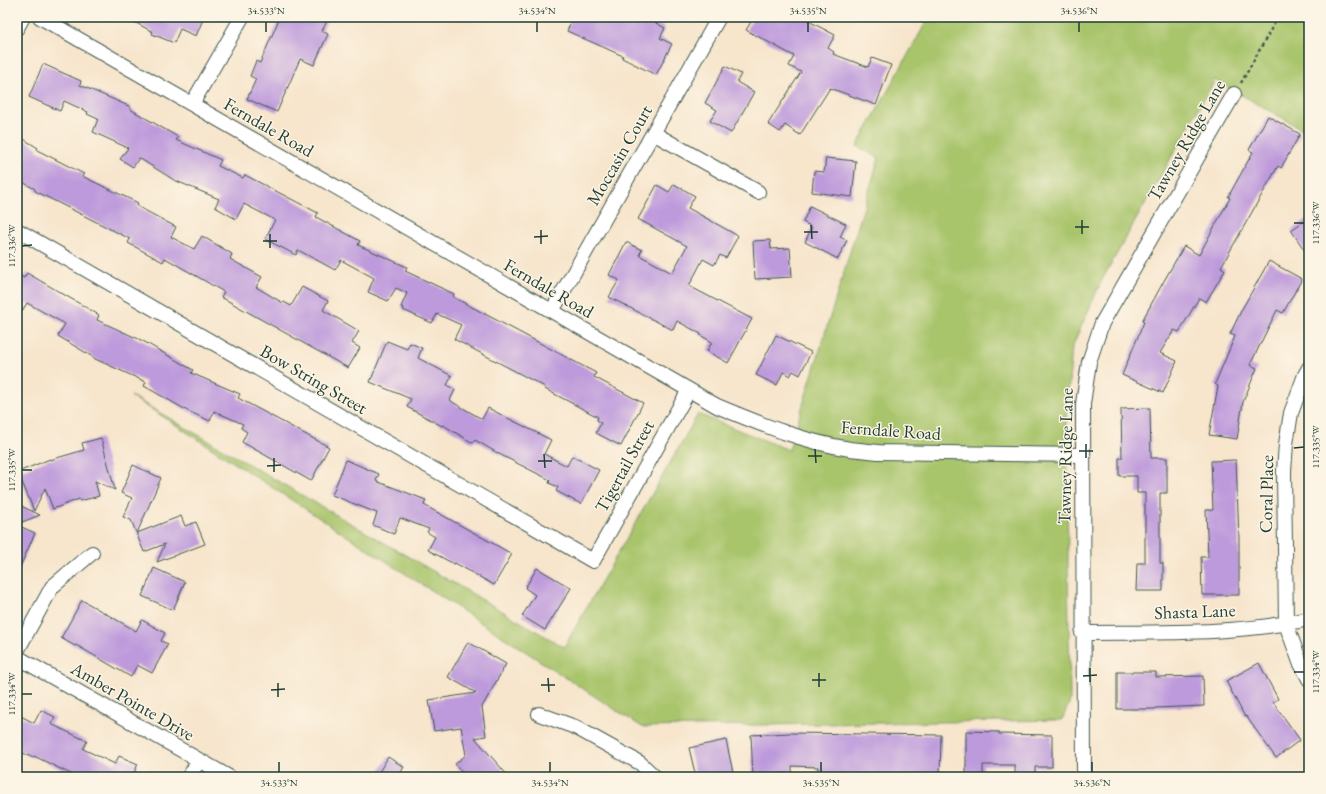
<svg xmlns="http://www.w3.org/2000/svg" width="1326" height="794" font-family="'EB Garamond',serif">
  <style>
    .green { fill: #a9c56c; stroke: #648150 }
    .building { fill: #bd9adb }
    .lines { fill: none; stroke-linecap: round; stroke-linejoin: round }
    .street-casing { stroke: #3f564b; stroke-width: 16 }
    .path { stroke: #3f564b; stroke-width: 2.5; stroke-dasharray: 3 3; stroke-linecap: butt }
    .street { stroke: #fff; stroke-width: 14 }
    .ticks { fill: none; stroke: #1f3d34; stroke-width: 1.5 }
    .labels { text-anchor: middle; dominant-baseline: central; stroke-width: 3; stroke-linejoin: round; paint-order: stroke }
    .street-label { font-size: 18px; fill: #1f3d34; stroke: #fcf5e5 }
    .neatline { fill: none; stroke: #1f3d34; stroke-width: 1.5 }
    .ticks-label { font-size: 10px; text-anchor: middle; fill: #1f3d34 }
  </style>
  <rect width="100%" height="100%" fill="#fcf5e5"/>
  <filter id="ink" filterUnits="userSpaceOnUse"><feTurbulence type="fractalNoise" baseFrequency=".025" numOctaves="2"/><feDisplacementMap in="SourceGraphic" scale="8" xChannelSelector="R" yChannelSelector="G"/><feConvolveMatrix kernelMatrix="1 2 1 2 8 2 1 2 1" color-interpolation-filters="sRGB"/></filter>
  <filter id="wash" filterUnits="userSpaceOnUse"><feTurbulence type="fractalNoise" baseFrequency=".012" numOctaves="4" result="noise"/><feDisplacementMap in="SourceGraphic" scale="16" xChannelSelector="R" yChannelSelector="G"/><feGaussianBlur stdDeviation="0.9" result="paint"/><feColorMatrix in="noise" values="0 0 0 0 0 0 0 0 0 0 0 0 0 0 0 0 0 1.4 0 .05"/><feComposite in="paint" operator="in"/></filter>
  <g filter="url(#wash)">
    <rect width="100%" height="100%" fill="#f7e5cc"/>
    <path class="green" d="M929 17H1309V133L1215 80 1102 280 1072 347 1066 419 1070 701 1062 720 642 727 131 396 564 647 698 414 789 450 879 158 857 146Z"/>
    <g id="blocks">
      <path class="building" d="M125 17H204L196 36 180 29 174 43 152 34 153 32Z
        M280 17H329L322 31 328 34 314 65 300 59 277 112 247 99 256 79 250 76 256 61 260 63Z
        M573 17H645L665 28 660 38 672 44 656 75 622 58 623 56 567 31Z
        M754 17H801L835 35 828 48 834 52 833 54 868 67 872 58 891 65 876 105 830 88 800 135 785 125 780 132 768 124 801 72 789 66 794 56 746 30Z
        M43 64 81 81 80 85 131 107 130 109 178 137 176 140 221 160 218 166 243 178 245 175 318 213 316 217 360 241 358 245 407 267 405 271 454 294 453 297 596 373 594 377 643 403 621 446 596 433 601 423 597 420 598 417 545 389V387L454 339 461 325 437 314 432 323 403 310 404 308 401 307 407 293 396 288 388 301 368 292 374 278 341 260 335 270 298 250 296 255 265 239 275 220 244 204 236 219 215 207 219 199 174 180 139 158 133 167 120 159 128 148 93 132 98 119 87 114 88 112 64 101 60 111 29 97Z
        M725 66 741 74 737 82 754 92 731 133 710 121 717 110 705 103Z
        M1268 116 1300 134 1281 168 1278 166 1221 267 1225 270 1206 302 1199 298 1179 332 1174 330 1160 353 1177 361 1163 393 1122 375 1144 322 1142 321 1165 279 1184 246 1199 255 1230 198 1228 197 1253 152 1249 150Z
        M17 135 38 148 37 150 84 174 82 176 138 203 137 206 176 227 171 237 194 249 202 236 232 254 230 259 262 277 256 287 283 303 284 302 291 306 302 287 328 301 323 310 359 331 352 343 360 348 348 368 221 297 224 292 165 258 163 262 128 243 130 239 35 191V189L17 179Z
        M826 158 856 161 852 197 812 192 814 171 824 172Z
        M674 184 695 196 688 208 738 236 726 258 720 255 714 265 703 259 689 286 752 319 728 363 707 351 712 342 700 335 701 334 677 321 673 330 609 297 619 280 609 275 626 242 642 250 639 255 672 273 687 246 638 219 657 185 669 192Z
        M810 206 846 224 840 237 847 240 838 259 805 242 812 227 803 222Z
        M1309 218V257L1291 230Z
        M770 240 771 249 790 248 792 277 755 279 753 241Z
        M1269 261 1302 279 1283 313 1277 310 1250 365 1257 368 1243 402 1237 439 1209 435 1218 386 1215 384 1235 336 1230 334 1242 309Z
        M27 273 99 315 97 320 143 341 193 370 191 373 240 394 238 398 329 447 311 481 242 442 247 432 241 428 243 424 214 411 210 421 188 411 144 386 146 382 93 358V357L58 336 65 324 27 303 17 319V274L24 278Z
        M776 335 811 352 800 375 793 371 790 376 783 372 777 385 756 375Z
        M387 341 407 349 410 343 422 348 418 358 452 376 447 385 455 390 450 400 454 403 482 419 488 408 551 440 544 454 567 466 572 456 599 470 581 504 556 491 558 487 549 483 550 480 501 455 475 440 473 443 443 425 442 426 407 407 411 399 370 382Z
        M1150 408 1151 458H1167V493H1160V563H1163V591H1136L1137 563H1145V493H1137V476H1119V458H1122L1121 409Z
        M101 438 115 490 95 481 99 496 80 501 79 499 53 509 45 488 34 511 18 472 50 459V460L84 450 82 443Z
        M346 460 379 474 376 481 426 500 424 505 512 554 494 585 455 563 454 564 428 550 435 537 427 532 429 529 400 518 394 534 373 525 377 513 332 495Z
        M1236 460 1239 539V595H1202L1201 557H1208L1206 510H1213L1211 461Z
        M133 465 161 478 137 533 181 516 185 526 196 522 205 544 157 562 165 544 144 552 131 520 123 517 132 498 121 493Z
        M17 504 40 515 17 524Z
        M17 525 35 533 17 574Z
        M154 568 185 582 173 610 142 596Z
        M537 568 571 588 545 630 522 616 535 595 525 588Z
        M82 600 136 631 142 620 165 633 161 641 168 644 152 673 137 665 131 677 76 645 75 646 61 638Z
        M468 642 506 664 482 707 486 736 475 738 509 777H466L455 764 466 755 461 727 434 731 429 700 476 693 448 677Z
        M1259 663 1278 699 1273 702 1300 740 1276 758 1246 716 1245 717 1226 681Z
        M1117 672H1156V677L1203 676 1204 706 1155 708V709H1117Z
        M41 710 55 717 51 724 87 741 83 749 115 764 119 756 138 764 134 773 142 777H77L34 756 33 758 17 750V714L34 723Z
        M966 731 999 732V734L1052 735V767H1035V777H1015V765H983V777H966Z
        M790 733 941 735 940 777H818V767L792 766V773L775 774V777H753L751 735Z
        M726 740 734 777H696L689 748Z
        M388 757 404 767 398 777H376Z"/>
    </g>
  </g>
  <g filter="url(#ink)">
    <use href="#blocks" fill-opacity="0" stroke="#3f564b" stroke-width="1"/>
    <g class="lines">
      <g class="street-casing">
        <path id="street" d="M40 17 717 406C760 424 804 442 850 449 859 450 868 451 878 452L1082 455
          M17 28 23 17
          M192 104 242 17
          M653 133 758 192
          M17 230 593 561 689 390
          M552 311 719 17
          M1309 368 1305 375 1291 413 1286 444 1284 471 1286 624 1300 662 1309 679
          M1082 633C1158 632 1235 635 1309 619
          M17 651 52 587 92 553
          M17 657 229 777
          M539 714 575 727 640 763 655 777
          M189 777 199 760
          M1084 777 1083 404 1089 362 1102 323 1234 94"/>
      </g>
      <path class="path" d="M1241 83 1278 17"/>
      <use href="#street" class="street"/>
    </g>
  </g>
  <path class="ticks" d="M266 22V32M537 22V32M808 22V32M1079 22V32M1082 220V234M1294 223H1304M811 225 812 239M1075 227H1089M541 230V244M804 232H818M270 234V248M534 237 548 236M263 241H277M22 246 32 245M1086 444V458M1294 448 1304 447M815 449 816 463M1079 451H1093M544 454 545 468M808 456H822M274 458V472M538 461H552M267 466 281 465M22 470H32M1090 668V682M1294 672H1304M819 673V687M1083 676 1097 675M548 678 549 692M812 680H826M278 683V697M541 685H555M271 690 285 689M22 694H32M279 762V772M550 762V772M821 762V772M1092 762V772"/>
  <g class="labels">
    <g class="street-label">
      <text transform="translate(269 127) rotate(30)">Ferndale Road</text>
      <text transform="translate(1186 140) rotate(-60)">Tawney Ridge Lane</text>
      <text transform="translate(619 155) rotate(-60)">Moccasin Court</text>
      <text transform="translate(549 288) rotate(30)">Ferndale Road</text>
      <text transform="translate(314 379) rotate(30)">Bow String Street</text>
      <text transform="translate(891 430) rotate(4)">Ferndale Road</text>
      <text transform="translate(1065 456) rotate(-89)">Tawney Ridge Lane</text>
      <text transform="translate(624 466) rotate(-61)">Tigertail Street</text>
      <text transform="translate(1266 494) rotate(-89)">Coral Place</text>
      <text transform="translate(1195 611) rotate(-2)">Shasta Lane</text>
      <text transform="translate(133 701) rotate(30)">Amber Pointe Drive</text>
    </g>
  </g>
  <rect width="1326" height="794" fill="none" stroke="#fcf5e5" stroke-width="44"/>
  <rect x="22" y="22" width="1282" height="750" class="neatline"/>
  <g class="ticks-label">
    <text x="266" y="14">34.533°N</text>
    <text x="537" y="14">34.534°N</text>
    <text x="808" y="14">34.535°N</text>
    <text x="1079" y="14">34.536°N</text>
    <text transform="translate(1315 223) rotate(-90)" y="4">117.336°W</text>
    <text transform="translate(11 246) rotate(-90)" y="4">117.336°W</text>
    <text transform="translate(1315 447) rotate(-90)" y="4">117.335°W</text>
    <text transform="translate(11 470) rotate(-90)" y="4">117.335°W</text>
    <text transform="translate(1315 672) rotate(-90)" y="4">117.334°W</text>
    <text transform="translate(11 694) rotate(-90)" y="4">117.334°W</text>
    <text x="279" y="786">34.533°N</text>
    <text x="550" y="786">34.534°N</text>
    <text x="821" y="786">34.535°N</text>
    <text x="1092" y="786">34.536°N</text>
  </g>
</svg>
